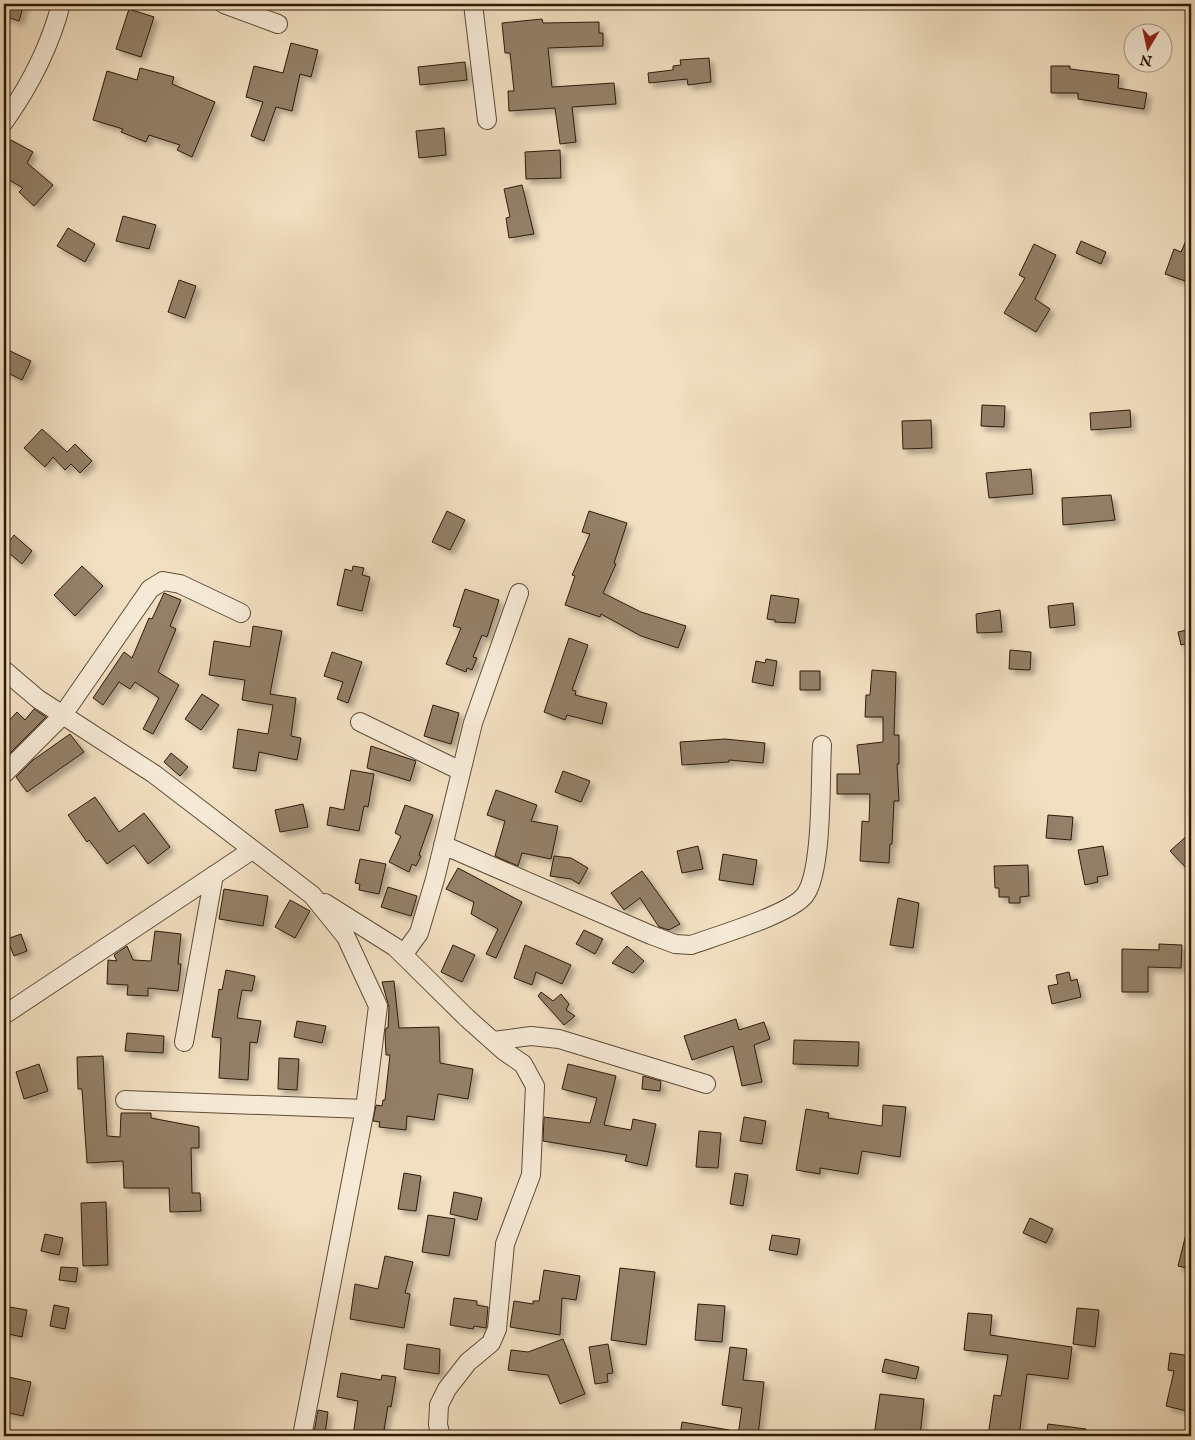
<svg xmlns="http://www.w3.org/2000/svg" width="1195" height="1440" font-family="'IM FELL English',serif">
  <style>
    .building { fill: #938068; stroke: #2e1a07; filter: url(#shadow) }
    .lines { fill: none; stroke-linecap: round; stroke-linejoin: round }
    .street-casing { stroke: #5f4b36; stroke-width: 20 }
    .street { stroke: #f6ead7; stroke-width: 18 }
  </style>
  <defs>
    <filter id="shadow"><feDropShadow dx="4.5" dy="4.5" stdDeviation="2.5" flood-color="#0004"/></filter>
  </defs>
  <rect width="100%" height="100%" fill="#f1dfc1"/>
  <filter id="stains"><feTurbulence type="fractalNoise" baseFrequency=".004" numOctaves="4"/><feColorMatrix values="0 0 0 0 .2 0 0 0 0 .09 0 0 0 0 .02 0 0 0 .5 -.17"/></filter>
  <radialGradient id="worn" r=".72"><stop offset=".6" stop-color="#630" stop-opacity="0"/><stop offset="1" stop-color="#630" stop-opacity=".3"/></radialGradient>
  <path class="building" d="M4 4H24L19 21 4 16Z
    M129 9 154 17 141 57 116 49Z
    M542 19 543 23 599 22V33H603V46L548 48 552 87 614 83 616 104 572 107 576 142 560 144 555 108 509 111 508 91H514L510 53H505L502 23Z
    M291 43 318 50 311 77 300 74 292 111 276 107 264 141 251 136 263 102 246 97 254 66 283 73Z
    M709 58 711 82 688 85 687 79 649 83 648 73 673 70V66L681 65 680 60Z
    M465 62 467 80 420 85 418 67Z
    M1051 66H1070V69L1119 75 1118 88 1147 93 1144 109 1078 99V93H1051Z
    M140 68 174 77 172 84 215 102 192 157 177 150 180 145 149 135 146 142 121 132 123 129 93 120 107 71 137 80Z
    M444 128 446 155 419 158 416 131Z
    M11 140 33 152 27 163 53 185 34 206 19 192 23 188 4 177V152Z
    M560 150 561 178 526 179 525 152Z
    M522 185 534 234 509 238 506 218 510 217 504 189Z
    M123 216 156 225 149 249 116 241Z
    M68 228 95 244 85 262 57 246Z
    M1191 229V283L1165 274 1174 249 1181 252Z
    M1081 241 1106 252 1101 264 1076 253Z
    M1034 244 1056 255 1035 299 1050 309 1036 332 1004 313 1025 278 1019 275Z
    M179 280 196 286 185 318 168 312Z
    M4 348 31 361 22 380 4 371Z
    M982 405 1005 406 1004 427 981 426Z
    M1130 410 1131 427 1091 430 1090 413Z
    M931 420 932 448 903 449 902 421Z
    M42 429 67 452 75 444 92 461 80 473 71 464 65 470 53 457 45 467 24 448Z
    M1031 469 1033 494 989 498 986 473Z
    M1111 495 1115 520 1063 525 1062 498Z
    M447 511 465 520 450 550 432 542Z
    M589 511 627 523 614 563 616 564 603 593 641 612 686 626 678 648 641 636 601 614 600 617 565 605 575 576 572 575 590 534 582 532Z
    M14 535 32 551 22 564 4 549Z
    M82 566 103 586 75 616 54 595Z
    M353 566 364 568 362 575 370 577 362 611 337 605 345 569 352 571Z
    M465 589 499 600 487 637 482 635 473 657 477 658 472 670 467 668 466 672 446 664 461 628 453 626Z
    M164 593 181 600 170 626 176 629 158 672 179 685 153 734 143 729 159 698 135 682 130 689 119 682 103 705 93 698 124 652 132 658 149 618 152 619Z
    M771 595 799 599 795 623 775 622V620L767 619Z
    M1073 603 1075 625 1050 628 1048 606Z
    M1000 610 1002 632 977 633 976 614Z
    M253 626 282 631 270 694 296 698 291 736 301 738 297 760 259 752 256 771 233 768 238 729 268 734 273 705 242 700 245 680 209 675 214 641 250 647Z
    M1191 629V642L1181 645 1178 632Z
    M569 638 588 645 572 690 576 691 575 695 607 703 602 724 567 715 565 720 544 712Z
    M1010 650 1031 652 1030 670 1009 669Z
    M332 652 362 662 348 703 337 699 343 682 324 676Z
    M766 659 777 661 773 686 752 682 756 661 765 663Z
    M872 670 896 672 894 735H899V764H897L899 801H894L892 844H890L889 863 860 861 862 821 869 822 870 794H837V774H860L857 745 883 742V717H865L866 695H870Z
    M800 671H820V690H800Z
    M202 694 219 705 201 730 185 719Z
    M433 705 459 713 451 744 424 736Z
    M34 709 46 717 4 759V726L17 712 25 720Z
    M70 734 84 752 27 792 16 777 33 760Z
    M725 739 765 743 763 763 729 760V762L682 765 680 742Z
    M371 746 416 761 410 781 367 768Z
    M171 753 188 767 180 776 164 762Z
    M351 770 374 774 368 807 364 806 359 831 327 825 330 807 344 810Z
    M563 771 590 781 581 802 555 792Z
    M496 790 537 805 531 821 558 826 551 859 522 853 518 866 495 856 505 821 487 815Z
    M95 797 119 832 144 813 170 847 148 864 134 845 107 864 89 840 87 842 68 815Z
    M303 804 308 827 280 832 275 810Z
    M405 805 433 815 419 855 421 856 416 866 412 864 409 872 389 862 401 836 395 833Z
    M1048 815 1073 817 1071 840 1046 838Z
    M1191 832V873L1170 851Z
    M698 846 703 869 682 873 677 851Z
    M1103 846 1108 875 1097 877 1098 882 1085 885 1078 850Z
    M723 854 757 860 753 885 719 880Z
    M554 856 571 858 588 868 579 884 571 879 550 876Z
    M360 859 386 864 379 894 359 890 360 884 355 883Z
    M1028 865 1029 896 1020 897V903H1009V897H999V888H995L994 866Z
    M458 868 522 902 496 958 486 954 498 929 471 914 474 902 446 889Z
    M642 871 680 924 669 930 659 927 640 898 624 910 611 893Z
    M388 887 417 896 411 916 381 907Z
    M224 889 268 896 263 926 219 919Z
    M898 898 919 903 913 948 890 945Z
    M290 900 310 911 295 938 275 927Z
    M584 930 603 939 595 954 576 944Z
    M155 931 181 934 178 964H181L178 991 148 988V996L127 995 128 985 107 984 108 960 117 961 114 955 127 946 133 960 151 961Z
    M21 934 27 951 14 956 7 939Z
    M1159 944 1182 945 1181 968 1148 967V992H1122V949L1159 950Z
    M453 945 475 955 462 982 441 972Z
    M525 945 571 965 562 984 536 972 532 985 514 978Z
    M627 946 644 961 633 973 612 963Z
    M226 970 255 976 252 991 242 990 237 1018 261 1021 257 1043 250 1042 248 1080 219 1078 221 1038 212 1037 219 989 222 990Z
    M1069 972 1071 981 1077 979 1081 997 1052 1004 1048 986 1058 984 1056 975Z
    M394 981 399 1028 439 1027 440 1063 473 1069 468 1099 438 1094 434 1120 407 1116 406 1130 379 1127 380 1122 373 1121 376 1105 382 1106 383 1100H385L390 1055H386L385 1033 386 1028H388L389 1007 382 982Z
    M541 992 553 1001 561 994 569 1004 566 1010 575 1016 564 1025 538 996Z
    M736 1019 739 1030 764 1022 770 1039 754 1045 762 1082 742 1086 733 1046 692 1060 684 1036Z
    M297 1021 326 1026 322 1043 294 1037Z
    M127 1033 164 1036 163 1053 125 1051Z
    M794 1040 859 1042 858 1066 793 1064Z
    M103 1056 107 1136 120 1137 121 1113H151V1118L199 1127V1148H191L192 1193H200L201 1211 170 1212 169 1188H124L123 1161 87 1163 82 1089H78L77 1057Z
    M279 1058 299 1059 297 1090 278 1089Z
    M39 1064 48 1091 24 1099 16 1072Z
    M568 1064 616 1076 604 1125 631 1130 633 1119 656 1124 647 1166 625 1161 627 1155 543 1141 544 1117 590 1123 597 1098 562 1089Z
    M643 1076 661 1081 660 1091 642 1089Z
    M883 1105 906 1107 900 1157 862 1151 858 1174 820 1168V1174L796 1170 806 1109 829 1113 828 1118 882 1126Z
    M744 1117 766 1121 762 1144 740 1141Z
    M699 1131 721 1133 718 1168 696 1167Z
    M404 1173 421 1176 416 1211 398 1209Z
    M735 1173 748 1175 743 1206 730 1204Z
    M454 1192 482 1198 477 1220 450 1214Z
    M106 1202 108 1265 83 1266 81 1203Z
    M428 1215 455 1219 449 1256 422 1252Z
    M1030 1218 1053 1229 1046 1243 1023 1233Z
    M1187 1230 1191 1231V1269L1178 1266Z
    M45 1234 63 1238 59 1255 41 1251Z
    M772 1235 800 1239 797 1255 769 1250Z
    M385 1256 413 1262 405 1293 410 1294 404 1328 350 1319 355 1284 378 1289Z
    M61 1267 78 1268 76 1282 59 1280Z
    M620 1268 655 1272 646 1345 611 1340Z
    M544 1270 580 1276 576 1300 562 1298 560 1335 510 1327 514 1301 533 1304V1301H539Z
    M454 1298 477 1301V1305L488 1307 486 1328 474 1326 473 1329 450 1325Z
    M698 1304 725 1306 722 1342 695 1340Z
    M54 1305 69 1308 65 1329 50 1326Z
    M4 1306 27 1310 22 1337 4 1333Z
    M1077 1308 1099 1310 1095 1347 1073 1344Z
    M968 1313 992 1315 990 1335 1072 1347 1068 1379 1027 1374 1019 1436H988L994 1395 1001 1396 1008 1355 964 1350Z
    M563 1339 585 1394 560 1404 548 1375 508 1370 511 1350 528 1352Z
    M407 1344 440 1349 439 1374 404 1369Z
    M608 1344 613 1373 607 1374 608 1382 595 1384 589 1347Z
    M730 1347 747 1349 743 1380 764 1382 758 1436 738 1435 742 1408 722 1405Z
    M1170 1353 1191 1356V1412L1166 1406 1174 1371 1168 1370Z
    M885 1359 919 1367 916 1379 882 1372Z
    M341 1373 381 1380 382 1375 396 1377 391 1407 388 1406 383 1436H353L358 1401 337 1397Z
    M4 1376 31 1382 23 1416 4 1412Z
    M880 1394 924 1399 920 1436H874Z
    M318 1410 328 1412 325 1434 314 1432Z
    M682 1422 729 1430V1436H680Z
    M1048 1424 1086 1429 1085 1436H1046Z"/>
  <g class="lines">
    <g class="street-casing">
      <path id="street" d="M224 4 278 24
        M473 4 487 120
        M4 122C29 87 50 46 61 4
        M4 670 38 699 154 774 312 895 346 937 378 1006 365 1109 302 1436
        M360 722 461 771
        M4 774 62 716 150 589 163 581 180 584 241 613
        M443 845 651 935 675 944 691 945C716 936 791 914 805 895 823 871 820 779 822 745
        M325 903 395 947 467 1018 504 1051 523 1064 535 1086 531 1175 505 1244 497 1329 491 1343 468 1362 447 1389 439 1405 438 1425 441 1436
        M403 955 419 933 435 879 473 723 519 593
        M4 1015 252 850
        M493 1041 531 1036 559 1039 706 1084
        M184 1042 214 875
        M125 1100 365 1109"/>
    </g>
    <use href="#street" class="street"/>
  </g>
  <rect width="1195" height="1440" fill="none" stroke="#f1dfc1" stroke-width="20"/>
  <rect x="5" y="5" width="1185" height="1430" fill="none" stroke="#2e1a07" stroke-width="2.5"/>
  <rect x="10" y="10" width="1175" height="1420" fill="none" stroke="#2e1a07"/>
  <g transform="translate(1148 48) rotate(189)"><circle r="24" fill="#f6ead7" stroke="#a69784"/>
  <path d="M0-4L9 19L0 12L-9 19Z" fill="#8f2418"/>
  <text y="-8" font-size="14" font-weight="bold" text-anchor="middle" fill="#2e1a07">N</text>
  </g>
  <rect width="100%" height="100%" filter="url(#stains)"/>
  <rect width="100%" height="100%" fill="url(#worn)"/>
</svg>
